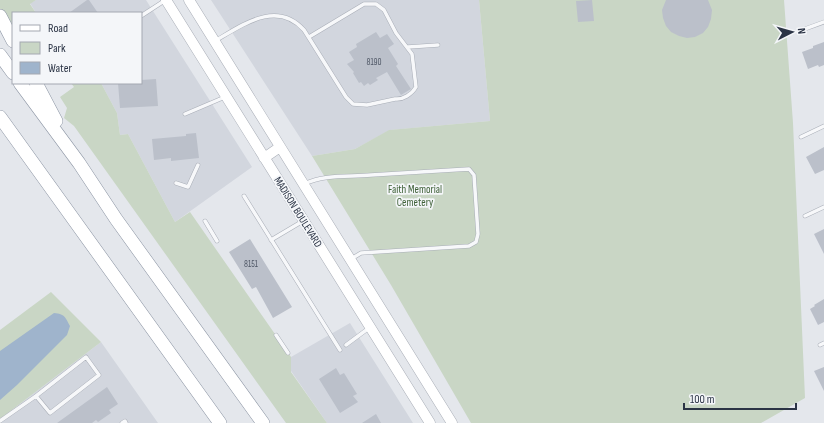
<svg xmlns="http://www.w3.org/2000/svg" width="824" height="423" font-family="'Sofia Sans Condensed',sans-serif">
  <style>
    .built { fill: #d2d6de }
    .green { fill: #c9d6c5 }
    .water { fill: #9fb4cc }
    .building { fill: #bbc0ca }
    .lines { fill: none; stroke-linecap: round; stroke-linejoin: round }
    .lane-casing { stroke: #a9aeb7; stroke-width: 4.5 }
    .secondary-casing { stroke: #a9aeb7; stroke-width: 11 }
    .highway-casing { stroke: #8b94a3; stroke-width: 14 }
    .lane { stroke: #f7f8fa; stroke-width: 3.5 }
    .secondary { stroke: #fff; stroke-width: 10 }
    .highway { stroke: #fff; stroke-width: 13 }
    .labels { text-anchor: middle; dominant-baseline: central; stroke-width: 3.5; stroke-linejoin: round; paint-order: stroke }
    .number-label { font-size: 9px; fill: #4f5766 }
    .park-label { font-size: 11px; fill: #3f6138; stroke: #f4f6f9 }
    .street-label { font-size: 11px; fill: #2b3445; stroke: #f4f6f9 }
  </style>
  <rect width="100%" height="100%" fill="#e4e7ec"/>
  <path class="built" d="M36 0H146L252 167 175 222 128 134 120 135 117 113 101 83H141V13H36L30 3Z
    M211 0H479L490 121 390 130 355 149 312 156Z
    M350 323 413 423H327L291 371V357Z
    M101 342 158 423H0V419Z"/>
  <path class="green" d="M0 0H36L30 4 36 13H13V30L0 11Z
    M479 0H784L793 123 805 398 761 423H471L391 285 312 156 355 149 389 130 490 121Z
    M71 83H101L117 113 120 135 128 134 175 222 190 212 291 357V372L327 423H286L74 126 64 118 67 108 60 97 74 87Z
    M51 292 101 342 0 419V330Z"/>
  <path class="water" d="M54 313C65 314 65 317 70 326L67 335 17 385 0 400V351Z"/>
  <path class="building" d="M87 0H89L98 13H69Z
    M592 0 594 21 578 22 576 1Z
    M666 0H708L712 10 711 19 708 27 703 33 695 37 687 38 679 36 671 32 666 26 663 18 662 10Z
    M376 32 380 38 387 34 394 44 388 48 398 64 396 66 411 89 401 95 387 72 376 78 378 80 370 85 368 83 364 86 361 82 359 83 353 73 354 72 347 64 354 60 349 52 357 47 356 44Z
    M824 42V65L819 67 818 65 808 69 802 52 813 48V46Z
    M156 79 158 106 120 108 118 83H141V80Z
    M196 133 199 158 171 161V158L154 160 152 139 186 136V134Z
    M824 147V170L815 174 806 157Z
    M824 229V254L814 234Z
    M250 239 292 307 273 318 256 287 252 289 229 252Z
    M824 299V322L818 325 810 309 815 306 814 305Z
    M824 367V391L814 371Z
    M336 368 340 375 344 373 357 394 353 396 358 402 340 413 319 379Z
    M107 387 118 404 109 410 111 413 98 422 96 420 92 423H57Z
    M376 414 381 423H362Z"/>
  <g class="lines">
    <g class="lane-casing">
      <path id="lane" d="M141 16 164 1
        M802 30 824 22
        M215 41C244 24 277 0 304 30L346 97 353 104 367 105 395 99C403 100 412 94 416 87L412 54 396 33 384 10 376 4H364L309 37
        M408 47 438 45
        M185 114 225 97
        M801 137 824 126
        M176 183 188 187 198 165
        M304 184C325 174 348 177 371 175 403 173 436 171 469 169L474 175 478 234 476 242 469 246 361 253 351 259
        M244 196 340 350
        M805 216 824 207
        M205 221 217 241
        M271 240 303 221
        M276 335 288 353
        M346 345 369 328
        M820 345 824 343
        M86 357 99 375 50 413 36 396Z
        M0 421 36 396
        M122 423 125 421 126 423"/>
    </g>
    <g class="secondary-casing">
      <path id="secondary" d="M166 0 430 423
        M189 0 452 423
        M264 158 280 147"/>
    </g>
    <g class="highway-casing">
      <path id="highway" d="M0 16 13 41
        M0 55 13 73
        M20 83 79 163 116 219 263 423
        M36 83 56 121
        M0 117 220 423"/>
    </g>
    <use href="#lane" class="lane"/>
    <use href="#secondary" class="secondary"/>
    <use href="#highway" class="highway"/>
  </g>
  <g class="labels">
    <g class="number-label">
      <text x="374" y="62">8190</text>
      <text x="251" y="264">8151</text>
    </g>
    <g class="park-label">
      <text x="415" y="189">Faith Memorial<tspan x="415" dy="13">Cemetery</tspan></text>
    </g>
    <g class="street-label">
      <text transform="translate(298 212) rotate(58)">MADISON BOULEVARD</text>
    </g>
  </g>
  <rect x="12" y="12" width="130" height="72" fill="#f4f6f9" stroke="#a4a8b1"/>
  <rect x="20" y="25" width="20" height="6" fill="#ffffff" stroke="#a4a8b1"/>
  <text x="48" y="32" font-size="12" fill="#2b3445">Road</text>
  <rect x="20" y="42" width="20" height="12" fill="#c9d6c5" stroke="#a4a8b1"/>
  <text x="48" y="52" font-size="12" fill="#2b3445">Park</text>
  <rect x="20" y="62" width="20" height="12" fill="#9fb4cc" stroke="#a4a8b1"/>
  <text x="48" y="72" font-size="12" fill="#2b3445">Water</text>
  <g transform="translate(792 32) rotate(84)" stroke="#f4f6f9" stroke-width="3" paint-order="stroke">
  <path d="M0-3L7 15L0 10L-7 15Z" fill="#2b3445"/>
  <text y="-6" font-size="11" font-weight="bold" text-anchor="middle" fill="#2b3445">N</text>
  </g>
  <path d="M684 403v6h112v-6" fill="none" stroke="#2b3445" stroke-width="2"/>
  <text x="690" y="403" font-size="12" fill="#2b3445" stroke="#f4f6f9" stroke-width="3" paint-order="stroke">100 m</text>
</svg>
